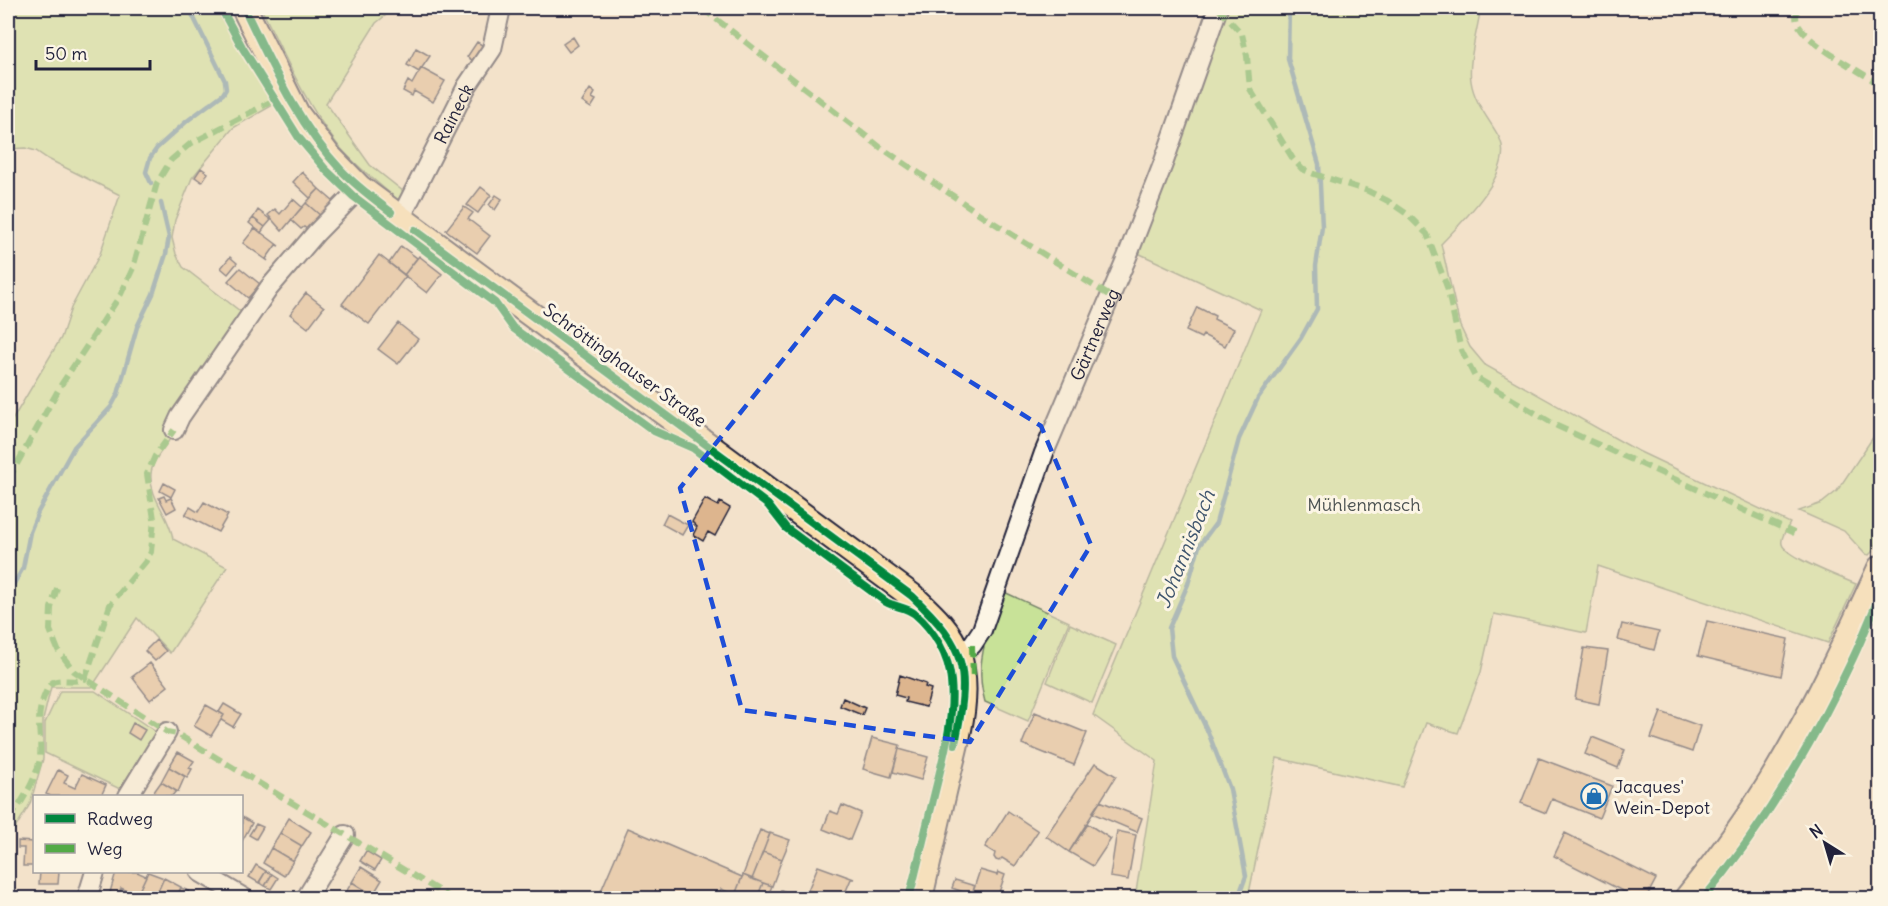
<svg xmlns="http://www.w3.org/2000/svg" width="1888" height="906" font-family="Delius,sans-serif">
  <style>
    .green { fill: #c8e298; stroke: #75826a; stroke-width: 1.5 }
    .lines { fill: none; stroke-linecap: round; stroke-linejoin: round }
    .stream { stroke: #5a879f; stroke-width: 4.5 }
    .building { fill: #ddb58e; stroke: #22223b; stroke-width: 1.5 }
    .minor-casing { stroke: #22223b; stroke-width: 22 }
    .major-casing { stroke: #22223b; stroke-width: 28 }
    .minor { stroke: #fcf5e5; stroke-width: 18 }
    .major { stroke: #faddab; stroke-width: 24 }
    .quiet { stroke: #53aa46; stroke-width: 6; stroke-dasharray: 12 6; stroke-linecap: butt }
    .cycleway-casing { stroke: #fcf5e5; stroke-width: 11 }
    .cycleway { stroke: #00873e; stroke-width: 8 }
    .marked { fill: none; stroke: #1d4ed8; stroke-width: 4.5; stroke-dasharray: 12 8; stroke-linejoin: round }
    .labels { text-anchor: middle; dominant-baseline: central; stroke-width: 6; stroke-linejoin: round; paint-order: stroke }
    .street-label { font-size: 18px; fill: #22223b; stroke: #fcf5e5 }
    .park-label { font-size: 18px; fill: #4c5252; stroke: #fcf5e5 }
    .poi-label { font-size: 18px; fill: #22223b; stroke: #fcf5e5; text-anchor: start }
    .water-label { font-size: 20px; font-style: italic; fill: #3e546d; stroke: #fcf5e5 }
  </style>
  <rect width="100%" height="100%" fill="#f3e2cb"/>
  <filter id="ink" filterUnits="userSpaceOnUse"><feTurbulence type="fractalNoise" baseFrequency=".0167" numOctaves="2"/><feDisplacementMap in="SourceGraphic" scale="12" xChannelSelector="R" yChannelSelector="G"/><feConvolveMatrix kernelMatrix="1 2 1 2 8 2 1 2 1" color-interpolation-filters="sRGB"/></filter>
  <g filter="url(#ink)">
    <path class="green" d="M8 8H215L273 105 233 128 192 178 175 220 172 238 176 254 183 267 245 315C221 355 198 395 173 434 166 447 152 459 151 474 149 498 170 516 173 539L227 567 170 653 137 618 92 687H51L43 720V759L30 804 8 840V427L61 338 71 308 100 254 120 195 48 159 36 151 25 148 8 149Z
      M261 8H395L376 23 326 103 370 165 404 192 398 200C377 182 354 165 337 144 305 103 284 54 261 8Z
      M1226 8H1477L1480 12C1477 32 1468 61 1471 81 1474 103 1490 120 1500 139 1515 172 1461 223 1441 244L1460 326 1470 347 1485 365 1638 451 1790 523C1787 529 1780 537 1782 544 1785 557 1842 578 1856 584L1828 643 1598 566 1586 633 1494 614 1481 672 1458 733 1426 723 1402 787 1277 758 1248 898H1135L1157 761 1093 715 1261 310 1138 253Z
      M1880 427V534L1872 552 1869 555 1865 554 1844 531 1799 511 1822 503 1837 491Z
      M1002 591 1069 622 1028 721 985 702C983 694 981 686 981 678 979 649 993 619 1002 591Z
      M1070 624 1116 645 1092 703 1047 682Z
      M60 691H95L156 732 120 789 45 753V723Z"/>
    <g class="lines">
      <path class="stream" d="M151 183 146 172 150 158 157 148 187 121 223 94 226 89 225 81 189 8
        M8 594 23 568 30 532 38 512 74 447 111 407 118 394 137 327 153 294 166 254 169 237 161 203
        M1238 898 1246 876 1230 789 1208 732 1172 656 1169 628 1188 584 1199 546 1216 523 1239 439 1258 398 1301 338 1317 309 1316 266 1322 227 1319 164 1288 59 1289 8"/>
    </g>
    <path class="building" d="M573 37 578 45 569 52 563 44Z
      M477 42 487 48 477 63 467 57Z
      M416 48 430 56 419 72 407 65Z
      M421 68 445 81 433 102 414 91 412 96 403 91 408 81 412 84Z
      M590 89 595 93 592 98 596 100 591 108 582 102Z
      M201 168 208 173 202 182 195 177Z
      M302 172 319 189 310 198 293 182Z
      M481 187 491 195 478 213 467 205Z
      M319 189 334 202 321 216 306 203Z
      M496 195 502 199 495 210 489 205Z
      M293 199 302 207 282 231 268 215 275 209 280 214Z
      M306 203 321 216 308 230 304 227 301 229 291 220Z
      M464 207 473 213 468 219 490 236 477 253 446 230Z
      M258 210 271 220 265 227 253 218Z
      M253 218 265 227 261 233 249 223Z
      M255 228 279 246 276 245 266 259 268 261 243 243Z
      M401 246 417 258 404 275 389 263Z
      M379 255 406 276 369 324 342 304Z
      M419 256 442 274 427 293 404 275Z
      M230 257 237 263 228 274 221 268Z
      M240 268 260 284 248 298 228 281Z
      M306 293 324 307 308 328 290 314Z
      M1197 307 1215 316 1214 319 1234 329 1225 346 1203 335 1201 338 1186 331Z
      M398 323 418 339 398 364 378 349Z
      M164 483 175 489 171 497 160 491Z
      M164 496 166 500 171 498 176 508 167 513 159 498Z
      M705 499 718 506 720 502 730 508 715 536 708 532 703 541 693 535 697 527 692 522Z
      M204 502 228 515 218 532 185 515 190 507 198 512Z
      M667 514 688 525 682 535 662 524Z
      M1707 621 1788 639 1781 676 1698 656Z
      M1622 624 1659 632 1654 650 1618 640Z
      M156 640 166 651 155 661 145 651Z
      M1584 648 1608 651 1599 704 1575 699Z
      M150 663 168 686 150 700 132 677Z
      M900 675 926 684 925 687 931 689 926 707 905 702 906 698 895 695Z
      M843 698 865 708 862 715 840 706Z
      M224 704 241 714 233 727 221 720 224 715 219 712Z
      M206 705 224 715 211 736 194 726Z
      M1035 712 1087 733 1074 765 1022 744Z
      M1661 712 1700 726 1692 752 1651 738Z
      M133 723 145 730 139 740 128 733Z
      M1592 737 1625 750 1618 768 1585 754Z
      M872 738 900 745 891 777 863 769Z
      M899 749 928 757 921 780 893 772Z
      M178 752 194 761 189 768 192 769 187 778 169 767Z
      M1539 758 1612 786 1599 818 1552 799 1546 813 1521 803Z
      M1095 763 1116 776 1069 852 1046 836Z
      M169 767 185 776 178 792 161 782Z
      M58 770 68 775 64 783 75 788 82 774 106 785 101 796H51L46 794Z
      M161 782 176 791 172 796H151Z
      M1100 801 1142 818 1137 832 1092 813Z
      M842 805 861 813 850 840 823 829 830 811 838 814Z
      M1008 811 1038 831 1015 866 1002 858 999 861 996 860 994 857 995 853 985 847Z
      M242 817 252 823 242 841Z
      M289 818 311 832 302 846 280 833Z
      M256 824 263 827 256 839 249 835Z
      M1088 824 1111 839 1093 866 1069 852Z
      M628 828 742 877 735 895 721 889 717 898H598Z
      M760 830 770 834 752 879 743 875Z
      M1117 831 1136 835 1128 880 1110 877Z
      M280 833 302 846 293 861 271 848Z
      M770 833 790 840 782 859 763 852Z
      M1565 833 1656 879 1646 898H1636L1554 856Z
      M18 841 34 842V866H23L24 848H18Z
      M271 848 293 861 284 876 263 863Z
      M366 851 381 860 375 870 360 861Z
      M763 852 782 859 772 886 752 879Z
      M256 865 266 871 259 883 249 877Z
      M818 866 854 879H851L843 898H827L808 890Z
      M361 867 382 880 373 895 352 882Z
      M980 870 997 875 998 872 1005 875 997 898H985L972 894Z
      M266 871 272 874 265 886 259 882Z
      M40 872H59L58 884H39Z
      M116 872H137L146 876 137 895 121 888 119 894 120 897 110 892Z
      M148 872 164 878 155 897 139 891Z
      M272 874 278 878 271 889 265 886Z
      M743 875 763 883 757 898H744L735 895Z
      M164 878 181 887 176 898H155Z
      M955 880 975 886 972 895 952 888Z
      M352 882 373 895 371 898H346L343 897Z
      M763 883 772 886 767 898H757Z
      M181 888 189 891 186 898H176Z
      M781 890 801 898H778Z"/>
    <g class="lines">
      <g class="minor-casing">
        <g id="minor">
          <path id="s1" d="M400 219 467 86 492 49 501 8"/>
          <path d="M174 430 180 417 269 288 316 233 360 188"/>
          <path d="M1865 602 1880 613"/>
          <path id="s2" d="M957 652 972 645 982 630 1044 453 1127 257 1163 164 1218 8"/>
          <path d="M128 796 167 732"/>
          <path d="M200 872 244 898"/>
          <path d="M87 898 95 872"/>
          <path d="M306 898 345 835"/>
        </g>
      </g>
      <g class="major-casing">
        <path id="major" d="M244 8 297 114 327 154 360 188 912 596C930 613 949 629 958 653 973 697 954 748 944 792 936 827 928 863 920 898
          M1687 898C1720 857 1752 814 1779 768 1817 704 1849 636 1880 568"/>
      </g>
      <use href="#minor" class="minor"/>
      <use href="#major" class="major"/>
      <path class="quiet" d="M702 8 880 147 986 218 1110 296
        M1218 8 1242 34 1247 56 1250 89 1293 159 1302 169 1314 174 1368 191 1388 201 1407 214 1427 234 1447 287 1461 350 1475 377 1557 426 1794 533
        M1797 8C1796 14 1795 20 1799 26 1812 47 1859 70 1880 85
        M8 480 61 385 121 294 133 268 157 183 171 160 190 144 278 98
        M57 588 51 608 50 630 58 650 74 671 167 732 177 734 451 898
        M972 645 973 681
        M8 819C20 808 38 775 40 758 42 732 34 720 45 694 47 689 49 685 53 682 60 678 75 683 85 679L110 605 146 561 151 552 154 519 147 474 155 456 174 430"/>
      <g class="cycleway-casing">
        <path id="cycleway" d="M221 8 242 47 299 138 326 170 353 196 495 303 513 328 654 431 693 448 768 505 786 528 886 602C895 607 907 607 915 614 934 630 949 656 951 681 955 722 941 765 932 804 924 836 917 867 909 898
          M244 8C272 65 297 123 341 170 356 186 374 199 391 212
          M415 230 912 596C968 649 970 669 955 744
          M1704 898C1764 826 1813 743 1853 658 1863 637 1871 616 1880 595"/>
      </g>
      <use href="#cycleway" class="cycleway"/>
    </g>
  </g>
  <path d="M0 0H1888V906H0ZM834 296 1041 426 1091 545 970 742 742 710 680 488Z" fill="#f3e2cb" fill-opacity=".55" fill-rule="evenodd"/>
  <path class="marked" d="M834 296 1041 426 1091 545 970 742 742 710 680 488Z"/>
  <defs>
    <g id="shop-ring" transform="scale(1.35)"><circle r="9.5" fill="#fcf5e5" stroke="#1f6fb2" stroke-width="1.5"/><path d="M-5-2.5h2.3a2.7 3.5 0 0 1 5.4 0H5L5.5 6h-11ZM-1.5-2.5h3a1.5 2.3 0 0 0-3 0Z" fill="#1f6fb2"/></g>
  </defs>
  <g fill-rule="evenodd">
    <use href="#shop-ring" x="1594" y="796"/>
  </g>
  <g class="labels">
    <g class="street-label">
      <text stroke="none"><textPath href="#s1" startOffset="118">Raineck</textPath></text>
      <text stroke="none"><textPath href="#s2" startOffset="351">Gärtnerweg</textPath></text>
      <text transform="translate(625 365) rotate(36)">Schröttinghauser Straße</text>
    </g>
    <g class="park-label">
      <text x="1364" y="504">Mühlenmasch</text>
    </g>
    <g class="poi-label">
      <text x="1614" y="786">Jacques'<tspan x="1614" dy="21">Wein-Depot</tspan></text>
    </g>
    <g class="water-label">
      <text transform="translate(1185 549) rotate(-68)">Johannisbach</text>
    </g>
  </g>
  <rect width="1888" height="906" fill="none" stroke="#fcf5e5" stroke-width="30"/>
  <rect x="15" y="15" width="1858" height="876" fill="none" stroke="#22223b" stroke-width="2" filter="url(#ink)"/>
  <rect x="33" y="795" width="210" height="78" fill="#fcf5e5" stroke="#a5a1a1" stroke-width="1.5"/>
  <rect x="45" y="814" width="30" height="9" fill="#00873e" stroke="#a5a1a1" stroke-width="1.5"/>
  <text x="87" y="825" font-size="18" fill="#22223b">Radweg</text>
  <rect x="45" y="844" width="30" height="9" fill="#53aa46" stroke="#a5a1a1" stroke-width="1.5"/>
  <text x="87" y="855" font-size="18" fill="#22223b">Weg</text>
  <g transform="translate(1825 843) rotate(323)" stroke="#fcf5e5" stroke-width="4.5" paint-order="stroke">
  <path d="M0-4.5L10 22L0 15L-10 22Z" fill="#22223b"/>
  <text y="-9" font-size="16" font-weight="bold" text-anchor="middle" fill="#22223b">N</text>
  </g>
  <path d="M36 60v9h114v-9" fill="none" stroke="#22223b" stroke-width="3"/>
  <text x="45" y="60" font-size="18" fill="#22223b" stroke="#fcf5e5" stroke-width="4.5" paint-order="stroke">50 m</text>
</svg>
